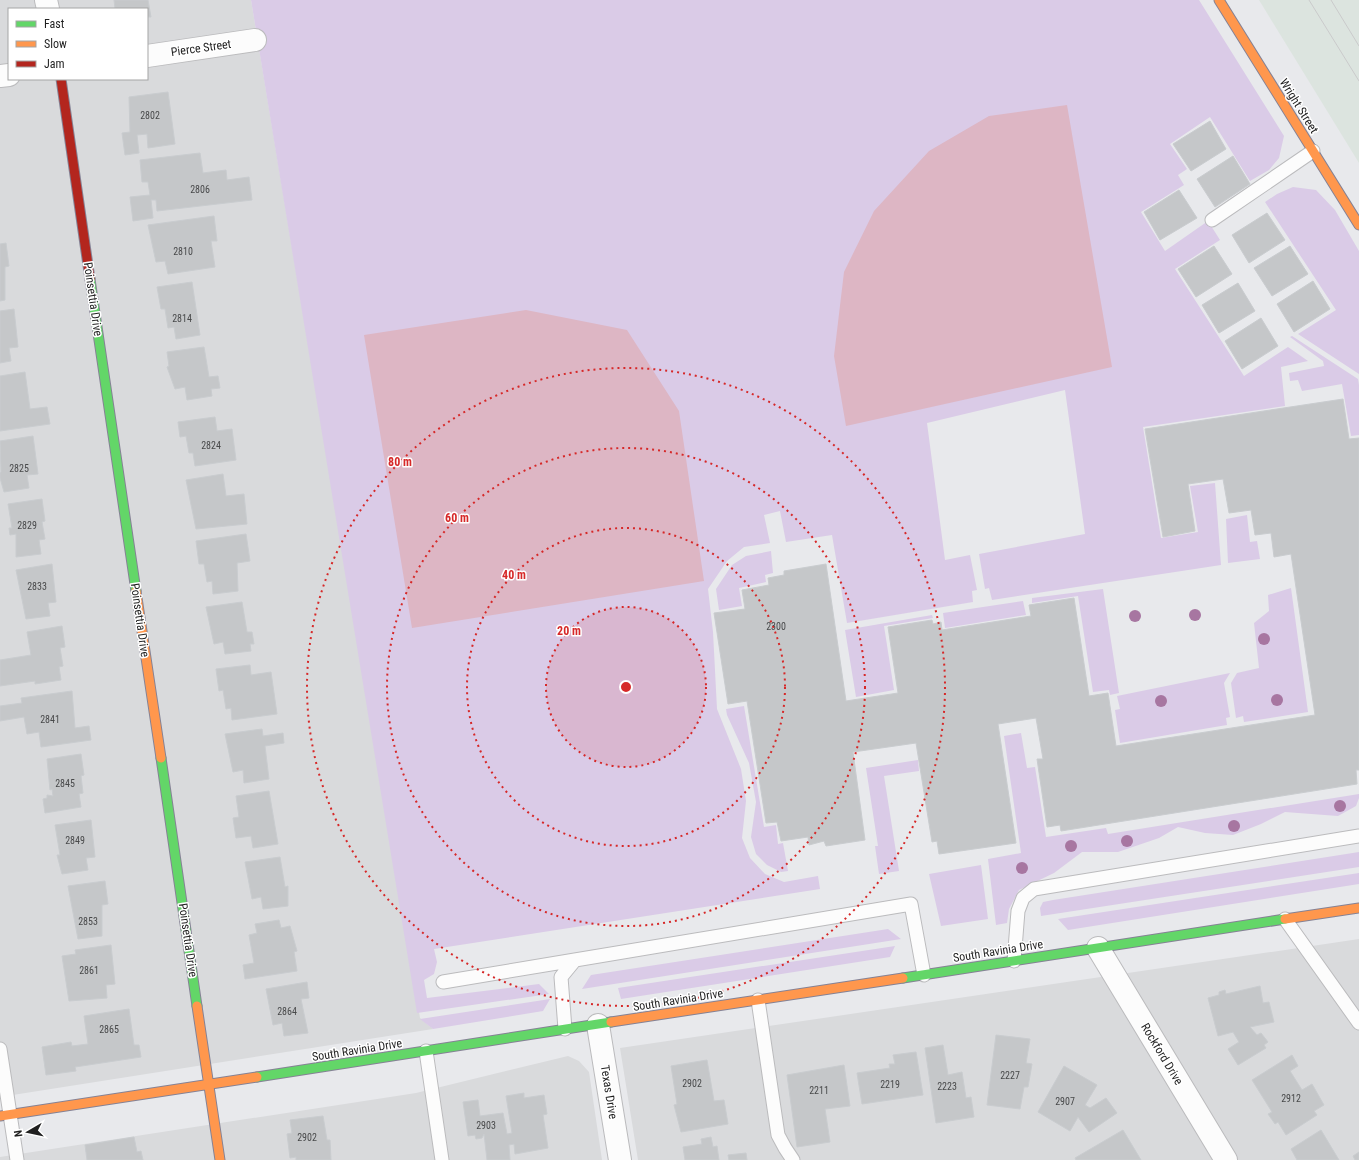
<svg xmlns="http://www.w3.org/2000/svg" width="1359" height="1160" font-family="'Roboto Condensed',sans-serif">
  <style>
    .residential { fill: #d9dadc; fill-rule: evenodd }
    .industrial { fill: #dce4df }
    .grass { fill: #dacbe7 }
    .pitch { fill: #ddb6c4 }
    .building { fill: #c5c7c9; stroke: #c9cccf }
    .lines { fill: none; stroke-linecap: round; stroke-linejoin: round }
    .lane-casing { stroke: #bbbbbd; stroke-width: 15 }
    .street-casing { stroke: #bbbbbd; stroke-width: 24 }
    .fast-casing { stroke: #858295; stroke-width: 11 }
    .slow-casing { stroke: #858295; stroke-width: 11 }
    .jam-casing { stroke: #858295; stroke-width: 11 }
    .lane { stroke: #fcfcfc; stroke-width: 13 }
    .street { stroke: #fcfcfc; stroke-width: 22 }
    .fast { stroke: #63d668; stroke-width: 9 }
    .slow { stroke: #ff974d; stroke-width: 9 }
    .jam { stroke: #b3261e; stroke-width: 9 }
    .tram { stroke: #cacacb; stroke-width: 1 }
    .tree { fill: #a776a1 }
    .ring { fill: none; stroke: #d62828; stroke-width: 2; stroke-dasharray: 2 4 }
    .labels { text-anchor: middle; dominant-baseline: central; stroke-width: 3; stroke-linejoin: round; paint-order: stroke }
    .number-label { font-size: 10px; fill: #48494a }
    .street-label { font-size: 12px; fill: #1f1f1f; stroke: #fff }
    .centre { fill: #d62828; stroke: #fff; stroke-width: 2 }
    .ring-label { font-size: 12px; text-anchor: middle; font-weight: bold; fill: #d62828; stroke: #fff; stroke-width: 3; stroke-linejoin: round; paint-order: stroke }
  </style>
  <rect width="100%" height="100%" fill="#e8e9ec"/>
  <path class="residential" d="M0 0H251L420 1018 433 1029 0 1097ZM9 9H147V79H9Z
    M1359 939V1160H638L620 1048Z
    M568 1056 579 1061 589 1072 602 1160H0V1157L416 1093Z"/>
  <path class="industrial" d="M1259 0H1359V163Z"/>
  <path class="grass" d="M251 0H1199L1284 136 1279 158 1269 170 1250 181 1210 117 1170 144 1187 169 1178 175 1184 185 1141 212 1165 251 1208 221 1220 240 1175 269 1244 376 1288 347 1308 361 1281 367 1285 406 1143 427 1161 538 1198 532 1190 486 1215 483 1221 565 992 600 989 588 985 589 979 554 1085 534 1065 390 927 423 945 560 970 555 977 590 972 591 973 602 847 623 832 535 786 542 780 511 764 515 770 543 744 547 727 561 708 589 713 632 717 709 741 769 746 801 742 838 750 858 765 874 784 882 818 876 820 889 434 949 437 962 434 974 424 980 427 998 539 984 549 994 417 1013Z
    M1293 187 1316 190 1335 210 1359 251V374L1298 334 1336 310 1265 202 1277 194Z
    M1292 336 1358 379 1359 385V435L1351 436 1342 384 1302 391 1298 380 1290 381 1289 373 1324 366 1323 361 1290 337Z
    M1247 515 1250 542 1257 541 1260 559 1228 563 1226 519Z
    M771 551 773 573 765 575 766 582 739 588 742 606 719 610 716 589 732 565 746 556Z
    M1291 588 1308 712 1244 722 1243 716 1236 718 1231 683 1237 673 1259 668 1254 623 1269 611 1268 595Z
    M1103 589 1119 693 1110 695 1109 690 1093 692 1078 596 1032 603V598Z
    M1023 601 1026 615 945 628 943 613Z
    M932 615 933 618 884 626 894 690 856 697 845 630Z
    M1230 673 1224 683 1230 717 1226 718 1227 725 1120 743 1115 710 1120 709 1117 696Z
    M744 706 764 827 776 825 778 844 783 843 788 871 781 872 767 865 756 854 751 837 756 802 749 763 727 715 726 709Z
    M1021 733 1027 768 1035 767 1046 837 1106 828 1108 834 1359 794V798L1356 806 1338 816 1285 812 1261 824 1233 835 1205 833 1178 827 1159 838 1118 852H1082L1054 873 1019 890 1009 909 1007 923 996 925 988 859 1021 853 1004 736Z
    M918 760 919 771 884 776 899 871 879 874 875 846H878L866 768Z
    M1359 852V867L1041 916 1040 908 1043 902 1053 900Z
    M981 865 988 919 941 926 929 874Z
    M1359 873V884L1068 930 1058 919Z
    M888 929 901 939 582 989 591 975Z
    M895 946 890 957 621 999 618 988Z
    M550 999 543 1011 433 1029 420 1019Z"/>
  <path class="pitch" d="M1067 105 1112 367 846 426 834 356 844 272 874 211 929 151 989 116Z
    M526 310 627 330 679 411 704 581 412 628 364 335Z"/>
  <path class="building" d="M114 0H148L151 17H147V9H115Z
    M168 92 175 144 148 148 147 134 137 135 139 153 125 155 122 133 130 132 129 97Z
    M1210 121 1226 149 1191 171 1173 144Z
    M200 153 203 173 226 170 227 180 249 177 252 200 157 211 156 200H151L153 218 133 221 130 197 150 195 148 182H142L140 160Z
    M1233 156 1250 184 1215 207 1197 179Z
    M1179 190 1197 218 1160 240 1144 212Z
    M1267 213 1285 240 1249 263 1232 235Z
    M214 216 217 241H211L215 267 168 274 165 261 156 262 148 225Z
    M6 243 9 266 5 267V300L0 301V244Z
    M1214 246 1232 274 1196 297 1178 269Z
    M1290 246 1308 274 1272 296 1254 268Z
    M1313 281 1330 309 1294 332 1277 304Z
    M192 282 200 335 176 339 174 327 168 328 165 309H161L157 287Z
    M1238 283 1255 311 1219 333 1202 305Z
    M14 309 18 347 9 348 11 361 0 363V311Z
    M1261 318 1278 346 1242 369 1225 341Z
    M204 347 209 377 218 376 220 388 211 389 212 396 187 400 185 387 175 389 167 367 169 366 167 352Z
    M25 372 30 409 47 407 50 424 0 431V376Z
    M1343 399 1349 439 1359 438V770H1356L1357 784 1061 831 1060 825 1047 827 1037 759H1043L1036 718 998 724 1016 843 939 854 937 841 932 842 916 743 853 752 865 840 826 846 824 841 809 845 808 837 781 841 777 822 766 823 747 701 728 704 714 613 745 609 742 590 769 585 768 578 784 575V571L826 564 846 701 898 693 888 627 932 620 933 624 941 622 942 630 1031 616 1029 605 1074 598 1089 696 1108 693 1116 746 1315 715 1291 554 1274 557 1271 533 1255 535 1251 510 1229 513 1223 479 1188 484 1195 531 1163 537 1145 429Z
    M215 417 217 431 232 429 236 460 195 466 193 453H189L186 436 180 437 178 422Z
    M33 436 38 474 27 475 29 488 4 492 0 478V473L1 472 0 441Z
    M223 474 226 496 244 494 247 524 196 529 186 480Z
    M42 499 45 521 42 522 45 539 39 540 41 554 16 557V534L10 535 9 528H12L8 504Z
    M246 534 250 561 237 563 238 591 213 594 212 581 207 582 204 564H199L196 541Z
    M52 564 56 602 48 603 50 616 26 619 16 570Z
    M242 602 247 632H252L254 644H250L251 651 225 654 223 642 214 644 206 607Z
    M62 626 65 647 60 648 63 666 59 667 61 680 35 684V681L0 686V660L31 655 27 632Z
    M250 665 251 675 271 672 277 714 232 720 231 708 226 709 223 690 219 691 216 669Z
    M72 691 75 728 89 726 91 740 41 747 39 732 27 734 24 717 0 721V706L22 703 21 698Z
    M262 729 263 736 283 733 284 743 265 746 269 779 244 783 243 770 233 772 225 734Z
    M81 754 84 775 81 776 83 793 79 794 81 807 45 813 43 799 47 798V795L53 796 52 789 50 790 47 759Z
    M269 791 278 844 253 848 251 836 236 838 233 818 239 817 236 796Z
    M91 820 95 857 86 858 88 870 62 874 57 855H60L55 825Z
    M280 857 285 887 288 886V906L263 909 261 897 252 899 245 862Z
    M105 881 108 904 102 905V936L78 939 68 886Z
    M279 920 281 928 290 926 297 951 294 952 297 971 245 979 243 965 254 963 249 935 257 933 255 924Z
    M111 945 115 984 106 985 107 998 69 1001 62 956 76 954 75 950Z
    M307 982 309 998 301 999 308 1033 284 1036 282 1023 273 1025 266 989Z
    M1260 986 1263 1003 1269 1002 1274 1022 1250 1027 1257 1035 1261 1033 1268 1042 1264 1045 1266 1048 1238 1065 1228 1049 1239 1042 1233 1032 1218 1036 1208 998 1219 995V992L1225 990 1226 994Z
    M129 1009 134 1045H139L141 1057 75 1067 76 1071 46 1075 42 1047 71 1042 72 1046 88 1044 84 1016Z
    M996 1035 1030 1039 1026 1063 1032 1064 1028 1087H1024L1020 1109 987 1105Z
    M943 1045 948 1075 962 1072 966 1098 971 1097 974 1117 936 1123 925 1048Z
    M916 1052 923 1095 862 1104 857 1073 890 1068 889 1064H895L893 1055Z
    M1292 1055 1298 1066 1290 1071 1302 1090 1312 1084 1324 1105 1314 1111 1317 1115 1286 1135 1278 1122 1275 1124 1268 1114 1272 1112 1252 1080Z
    M707 1060 714 1101 724 1100 728 1124 681 1132 674 1105 677 1104 671 1066Z
    M844 1065 850 1106 825 1109 830 1142 797 1147 787 1075Z
    M1064 1066 1097 1085 1085 1105 1090 1108 1106 1098 1117 1113 1089 1132 1078 1117 1070 1131 1038 1112Z
    M524 1093V1098L544 1095 547 1114 543 1115 548 1148 515 1154 514 1144 509 1145 510 1160H487L484 1134 482 1138 476 1139 475 1135 468 1136 463 1102 478 1100 480 1116 503 1113 507 1134 512 1133 506 1096Z
    M323 1116 327 1140H330L331 1160H296V1157L290 1158 287 1134 292 1133 290 1120Z
    M1123 1130 1141 1160H1076L1075 1158Z
    M1321 1130 1339 1160H1297L1291 1149Z
    M134 1137 137 1152 141 1151 143 1160H87L85 1145Z
    M711 1137 713 1147 717 1146 719 1160H685L683 1147 702 1144 701 1139Z
    M1359 1152V1160H1355L1353 1156Z
    M746 1153 747 1160H729L728 1155Z"/>
  <g class="lines">
    <g class="lane-casing">
      <path id="lane" d="M1212 220 1313 151
        M1285 919 1359 1023
        M1014 961 1018 911 1023 898 1034 889 1359 836
        M443 982 575 960
        M758 1000 778 1135 785 1148 793 1160
        M565 1029 561 977 575 960 911 904 924 975
        M0 1049 17 1160
        M426 1051 442 1160"/>
    </g>
    <g class="street-casing">
      <path id="street" d="M46 0 48 9
        M147 56 255 40
        M0 76 9 75
        M1098 948 1226 1160
        M598 1025 620 1160"/>
    </g>
    <g class="fast-casing">
      <path id="fast" d="M90 279 136 591
        M161 758 197 1006
        M903 978 1285 919
        M257 1077 611 1022"/>
    </g>
    <g class="slow-casing">
      <path id="slow" d="M1219 0 1359 225
        M136 591 161 758
        M1285 919 1359 908
        M197 1006 220 1160
        M611 1022 903 978
        M0 1116 257 1077"/>
    </g>
    <g class="jam-casing">
      <path id="jam" d="M61 79 90 279"/>
    </g>
    <use href="#lane" class="lane"/>
    <use href="#street" class="street"/>
    <use href="#fast" class="fast"/>
    <use href="#slow" class="slow"/>
    <use href="#jam" class="jam"/>
    <path class="tram" d="M1309 0 1359 81
      M1331 0 1359 46"/>
  </g>
  <g class="tree">
    <circle cx="1195" cy="615" r="6"/>
    <circle cx="1135" cy="616" r="6"/>
    <circle cx="1264" cy="639" r="6"/>
    <circle cx="1277" cy="700" r="6"/>
    <circle cx="1161" cy="701" r="6"/>
    <circle cx="1340" cy="806" r="6"/>
    <circle cx="1234" cy="826" r="6"/>
    <circle cx="1127" cy="841" r="6"/>
    <circle cx="1071" cy="846" r="6"/>
    <circle cx="1022" cy="868" r="6"/>
  </g>
  <circle cx="626" cy="687" r="80" fill="#d62828" fill-opacity=".12"/>
  <g class="ring">
    <circle cx="626" cy="687" r="80"/>
    <circle cx="626" cy="687" r="159"/>
    <circle cx="626" cy="687" r="239"/>
    <circle cx="626" cy="687" r="319"/>
  </g>
  <g class="labels">
    <g class="number-label">
      <text x="150" y="115">2802</text>
      <text x="200" y="189">2806</text>
      <text x="183" y="251">2810</text>
      <text x="182" y="318">2814</text>
      <text x="211" y="445">2824</text>
      <text x="19" y="468">2825</text>
      <text x="27" y="525">2829</text>
      <text x="37" y="586">2833</text>
      <text x="776" y="626">2300</text>
      <text x="50" y="719">2841</text>
      <text x="65" y="783">2845</text>
      <text x="75" y="840">2849</text>
      <text x="88" y="921">2853</text>
      <text x="89" y="970">2861</text>
      <text x="287" y="1011">2864</text>
      <text x="109" y="1029">2865</text>
      <text x="1010" y="1075">2227</text>
      <text x="692" y="1083">2902</text>
      <text x="890" y="1084">2219</text>
      <text x="947" y="1086">2223</text>
      <text x="819" y="1090">2211</text>
      <text x="1291" y="1098">2912</text>
      <text x="1065" y="1101">2907</text>
      <text x="486" y="1125">2903</text>
      <text x="307" y="1137">2902</text>
    </g>
    <g class="street-label">
      <text transform="translate(201 48) rotate(-8)">Pierce Street</text>
      <text transform="translate(1299 106) rotate(58)">Wright Street</text>
      <text transform="translate(93 299) rotate(82)">Poinsettia Drive</text>
      <text transform="translate(140 620) rotate(82)">Poinsettia Drive</text>
      <text transform="translate(188 940) rotate(82)">Poinsettia Drive</text>
      <text transform="translate(998 951) rotate(-9)">South Ravinia Drive</text>
      <text transform="translate(678 1000) rotate(-9)">South Ravinia Drive</text>
      <text transform="translate(357 1050) rotate(-9)">South Ravinia Drive</text>
      <text transform="translate(1162 1054) rotate(59)">Rockford Drive</text>
      <text transform="translate(609 1092) rotate(81)">Texas Drive</text>
    </g>
  </g>
  <circle cx="626" cy="687" r="6" class="centre"/>
  <g class="ring-label">
    <text x="400" y="466">80 m</text>
    <text x="457" y="522">60 m</text>
    <text x="514" y="579">40 m</text>
    <text x="569" y="635">20 m</text>
  </g>
  <rect x="8" y="8" width="140" height="72" fill="#ffffff" stroke="#a5a5a5"/>
  <rect x="16" y="21" width="20" height="6" fill="#63d668" stroke="#a5a5a5"/>
  <text x="44" y="28" font-size="12" fill="#1f1f1f">Fast</text>
  <rect x="16" y="41" width="20" height="6" fill="#ff974d" stroke="#a5a5a5"/>
  <text x="44" y="48" font-size="12" fill="#1f1f1f">Slow</text>
  <rect x="16" y="61" width="20" height="6" fill="#b3261e" stroke="#a5a5a5"/>
  <text x="44" y="68" font-size="12" fill="#1f1f1f">Jam</text>
  <g transform="translate(28 1132) rotate(261)" stroke="#ffffff" stroke-width="3" paint-order="stroke">
  <path d="M0-3L7 15L0 10L-7 15Z" fill="#1f1f1f"/>
  <text y="-6" font-size="11" font-weight="bold" text-anchor="middle" fill="#1f1f1f">N</text>
  </g>
</svg>
